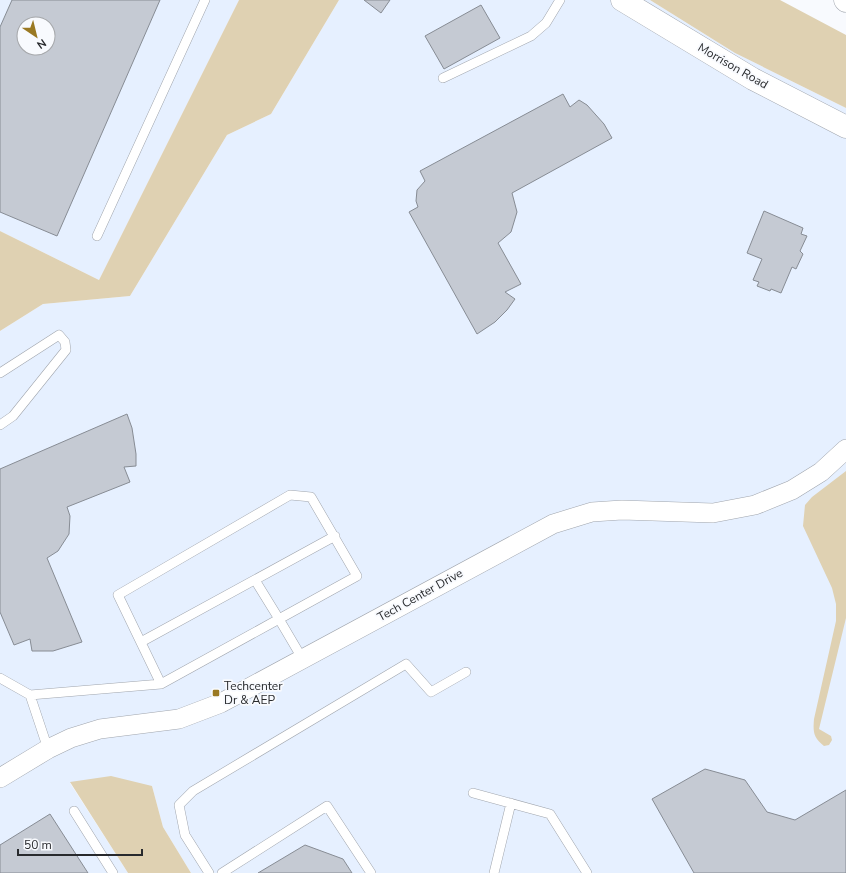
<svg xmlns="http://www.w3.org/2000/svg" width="846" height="873" font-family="'Nunito Sans',sans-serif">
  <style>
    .built { fill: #e6f0ff; fill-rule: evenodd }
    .green { fill: #dfd1b2 }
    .building { fill: #c5cad3; stroke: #878c94; fill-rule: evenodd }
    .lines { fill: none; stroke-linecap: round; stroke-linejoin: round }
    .service-casing { stroke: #a0a5ad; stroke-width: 10 }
    .minor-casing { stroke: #a0a5ad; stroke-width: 20 }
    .tertiary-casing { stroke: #a0a5ad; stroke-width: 23 }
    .motorway-casing { stroke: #a0a5ad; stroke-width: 23 }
    .service { stroke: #fff; stroke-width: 9 }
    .minor { stroke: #fff; stroke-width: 19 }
    .tertiary { stroke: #fff; stroke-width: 22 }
    .motorway { stroke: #fff; stroke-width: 22 }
    .poi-dot { fill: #9a7923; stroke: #f8fafe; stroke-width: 1.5 }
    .labels { text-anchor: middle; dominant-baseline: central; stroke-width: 3.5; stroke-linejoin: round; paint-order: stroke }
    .street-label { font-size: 12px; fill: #282a2d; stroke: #f8fafe }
    .poi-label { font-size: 12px; fill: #282a2d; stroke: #f8fafe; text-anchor: start }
  </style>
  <rect width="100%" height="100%" fill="#f8fafe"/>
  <path class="built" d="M0 0H239L99 280 0 231ZM24 24H48V48H24Z
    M339 0H650L735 53 846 108V873H191L163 827 152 786 70 783 128 873H0V331L43 304 130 296 227 135 271 114Z"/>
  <path class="green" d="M239 0H339L271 114 227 135 130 296 43 304 0 331V231L99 280Z
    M650 0H780L846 35V108L735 53Z
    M846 471V618L819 729 831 736 832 740 829 745 824 746C813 738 813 731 814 719L836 621V604L832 588 803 526 805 505 812 497Z
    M111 776 152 786 163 827 191 873H128L70 782Z"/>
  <path class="building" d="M12 0H160L57 236 0 212V27ZM24 24H48V48H24Z
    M364 0H390L381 13Z
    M481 5 500 38 444 69 425 36Z
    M563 94 570 107 579 100 587 105 604 124 612 138 512 193 517 212 511 232 498 243 521 284 505 292 515 299 507 310 495 322 477 334 409 212 418 207 416 201 417 190 425 181 420 171Z
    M764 211 803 228 801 234 807 236 800 251 803 254 796 269 792 267 781 293 771 289 770 291 757 286 759 282 753 280 762 259 747 253Z
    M127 414 132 428 136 454V466L124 467 130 482 67 507 70 516 69 534 58 551 47 558 82 642 53 651H32L30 639 14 645 0 612V469Z
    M705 769 745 780 767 812 795 820 846 790V873H694L652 799Z
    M50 814 88 873H0V845Z
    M305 845 343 859 352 873H258Z"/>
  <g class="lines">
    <g class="service-casing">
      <path id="service" d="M443 78 531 36 546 23 560 0
        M97 236 205 0
        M0 373 59 335 65 342 66 350 13 416 0 425
        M255 580 279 619 161 684 118 595 290 495 311 497 357 576 279 619 302 658
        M141 642 335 536
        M0 678 30 695 161 684
        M30 695 48 749
        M473 793 550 814 587 873
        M74 811 113 873
        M209 873 185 835 179 805 193 791 406 664 431 692 466 672
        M222 873 327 806 371 873
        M494 873 511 803"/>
    </g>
    <g class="minor-casing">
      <path id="minor" d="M0 778 48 749 71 738 100 729 179 719 221 703 553 524 592 512 622 510 713 513 755 505 792 490 821 472 846 449"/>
    </g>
    <g class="tertiary-casing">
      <path id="tertiary" d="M622 0 753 79 846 127"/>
    </g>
    <g class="motorway-casing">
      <path id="motorway" d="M845 0 846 1"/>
    </g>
    <use href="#service" class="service"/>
    <use href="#minor" class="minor"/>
    <use href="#tertiary" class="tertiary"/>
    <use href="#motorway" class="motorway"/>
  </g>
  <rect class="poi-dot" x="212" y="689" width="8" height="8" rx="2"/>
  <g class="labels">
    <g class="street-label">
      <text transform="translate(733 66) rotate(30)">Morrison Road</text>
      <text transform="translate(420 595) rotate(-29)">Tech Center Drive</text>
    </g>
    <g class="poi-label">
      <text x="224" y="686">Techcenter<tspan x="224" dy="14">Dr &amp; AEP</tspan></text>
    </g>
  </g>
  <g transform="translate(36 36) rotate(145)"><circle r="19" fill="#f8fafe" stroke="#a5a7aa"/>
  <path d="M0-3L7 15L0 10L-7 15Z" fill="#9a7923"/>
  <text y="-6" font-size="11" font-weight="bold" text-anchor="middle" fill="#282a2d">N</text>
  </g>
  <path d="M18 849v6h124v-6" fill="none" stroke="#282a2d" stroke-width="2"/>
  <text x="24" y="849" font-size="12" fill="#282a2d" stroke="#f8fafe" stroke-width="3" paint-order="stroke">50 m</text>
</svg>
